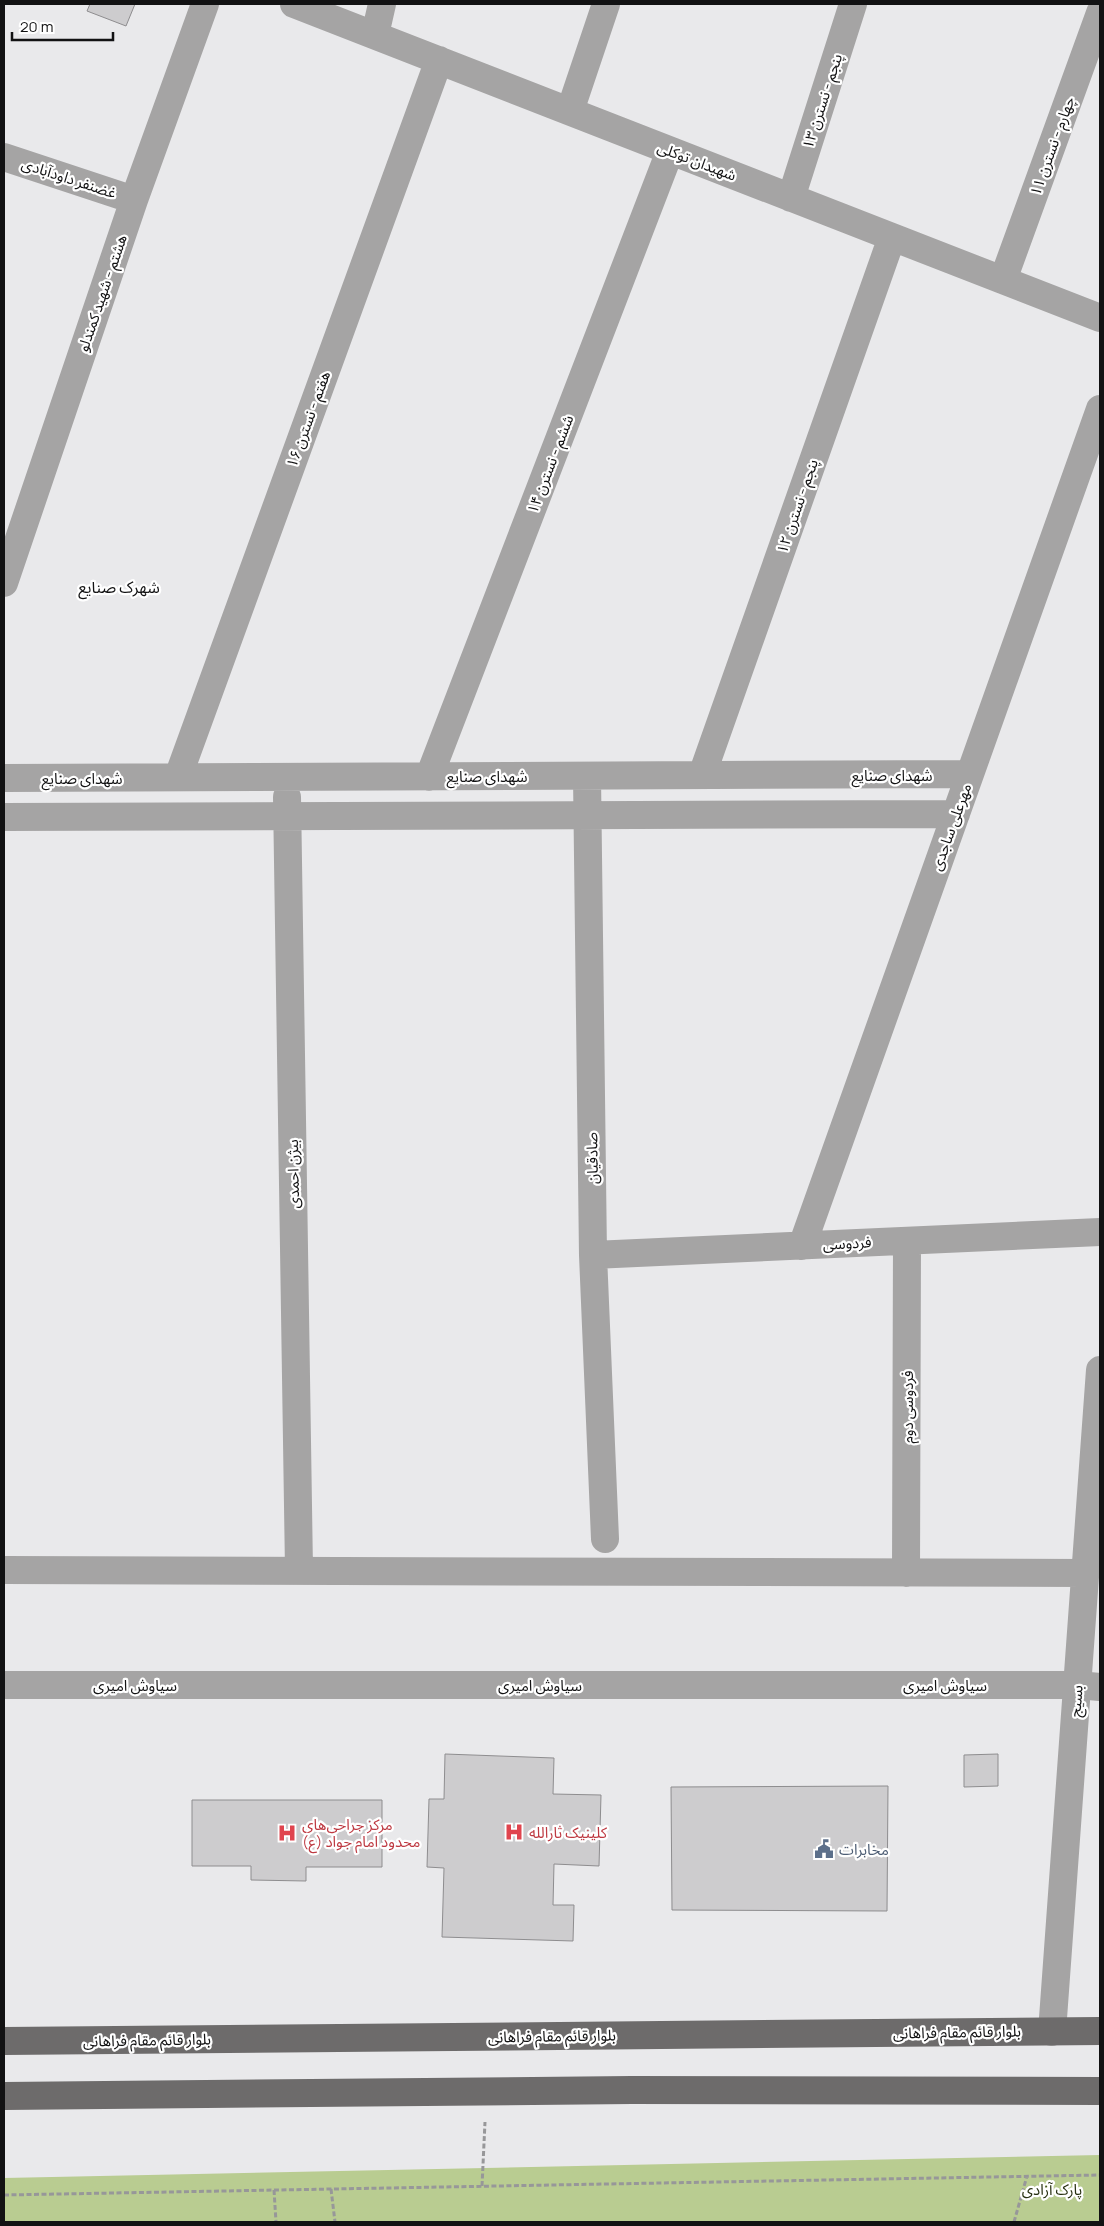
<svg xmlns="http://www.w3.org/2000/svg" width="1104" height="2226" font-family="Manrope,'Noto Sans Arabic',sans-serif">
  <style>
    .green { fill: #b9cc91 }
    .building { fill: #cdccce; stroke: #8e8d8f }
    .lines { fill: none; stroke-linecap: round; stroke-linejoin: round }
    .path { stroke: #979799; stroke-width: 3; stroke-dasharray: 5 2.5; stroke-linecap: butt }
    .minor { stroke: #a5a4a4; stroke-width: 28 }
    .major { stroke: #6d6b6b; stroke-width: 28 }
    .labels { text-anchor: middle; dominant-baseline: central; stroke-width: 4.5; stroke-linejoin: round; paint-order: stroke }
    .street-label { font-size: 15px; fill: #121213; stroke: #fff }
    .health-label { font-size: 15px; fill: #be3a42; stroke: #fff; text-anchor: start }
    .service-label { font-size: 15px; fill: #4e5e75; stroke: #fff; text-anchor: start }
    .park-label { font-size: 15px; fill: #283112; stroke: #fff }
    .neighbourhood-label { font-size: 16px; fill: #121213; stroke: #fff }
  </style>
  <rect width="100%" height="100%" fill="#e9e9eb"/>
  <path class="green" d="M1100 2155V2222H4V2178Z"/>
  <path class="building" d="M90 4H135L126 26 87 11Z
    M445 1754 554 1758 553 1794 601 1795 599 1866 554 1864 553 1905H574L573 1941 442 1937 444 1868 427 1867 429 1799H444Z
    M998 1754V1786L964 1787V1755Z
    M888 1786 887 1911 672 1910 671 1787Z
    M192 1800H382V1867H306V1881L251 1880V1866H192Z"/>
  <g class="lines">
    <path class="path" d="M482 2186 485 2122
      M331 2189 335 2222
      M274 2190 276 2222
      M4 2195 1100 2175
      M1014 2222 1027 2176"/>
    <path class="minor" d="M294 4 1100 318
      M375 35 382 4
      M570 111 606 4
      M4 157 134 200
      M791 198 853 4
      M1003 280 1100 13
      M4 583 134 200 205 4
      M702 775 892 237
      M587 776 593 1255 605 1539
      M178 777 439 60
      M429 777 670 151
      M4 778 970 774
      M287 797 299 1570
      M4 817 956 814
      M802 1246 1100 409
      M593 1255 1100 1232
      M4 1570 1086 1573
      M906 1573 907 1241
      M4 1685H1077L1100 1687
      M1052 2032 1100 1370"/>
    <path class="major" d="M4 2041 1100 2031
      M4 2096 632 2090 1100 2091"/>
  </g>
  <defs>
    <g id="hospital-bare" transform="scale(1.5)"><path d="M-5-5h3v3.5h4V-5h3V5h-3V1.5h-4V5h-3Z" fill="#e0444e" stroke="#fff" stroke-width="2.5" paint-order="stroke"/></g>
    <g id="civic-bare" transform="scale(1.5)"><path d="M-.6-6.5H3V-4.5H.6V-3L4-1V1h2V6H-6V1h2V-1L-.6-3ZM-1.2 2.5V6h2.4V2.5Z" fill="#5c6f8a" stroke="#fff" stroke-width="2.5" paint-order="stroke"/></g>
  </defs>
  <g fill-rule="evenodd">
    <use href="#hospital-bare" x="514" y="1832"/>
    <use href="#hospital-bare" x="287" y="1833"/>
    <use href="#civic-bare" x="824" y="1849"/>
  </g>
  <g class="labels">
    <g class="street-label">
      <text transform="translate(822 101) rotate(-72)">پنجم - نسترن ۱۳</text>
      <text transform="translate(1052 146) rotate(-70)">چهارم - نسترن ۱۱</text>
      <text transform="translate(697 161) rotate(21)">شهیدان توکلی</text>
      <text transform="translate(69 178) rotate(18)">غضنفر داودآبادی</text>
      <text transform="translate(102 293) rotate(-71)">هشتم - شهید کمندلو</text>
      <text transform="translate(308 419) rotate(-70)">هفتم - نسترن ۱۶</text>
      <text transform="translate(550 464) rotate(-69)">ششم - نسترن ۱۴</text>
      <text transform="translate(797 506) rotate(-71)">پنجم - نسترن ۱۲</text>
      <text x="892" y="775">شهدای صنایع</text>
      <text x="487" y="776">شهدای صنایع</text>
      <text x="82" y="778">شهدای صنایع</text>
      <text transform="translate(951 827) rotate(-70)">مهرعلی ساجدی</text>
      <text transform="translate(592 1158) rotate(-91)">صادقیان</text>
      <text transform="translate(293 1174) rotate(-91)">بیژن احمدی</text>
      <text transform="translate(847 1243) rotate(-3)">فردوسی</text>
      <text transform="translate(907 1407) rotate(-90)">فردوسی دوم</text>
      <text x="135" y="1685">سیاوش امیری</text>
      <text x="540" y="1685">سیاوش امیری</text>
      <text x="945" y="1685">سیاوش امیری</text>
      <text transform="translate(1076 1701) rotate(-86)">بسیج</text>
      <text transform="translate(957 2032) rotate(-1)">بلوار قائم مقام فراهانی</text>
      <text transform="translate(552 2036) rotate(-1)">بلوار قائم مقام فراهانی</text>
      <text transform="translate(147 2040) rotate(-1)">بلوار قائم مقام فراهانی</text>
    </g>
    <g class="health-label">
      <text x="302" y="1824">مرکز جراحی‌های<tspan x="302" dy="17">محدود امام جواد (ع)</tspan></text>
      <text x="529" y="1832">کلینیک ثارالله</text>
    </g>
    <g class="service-label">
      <text x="839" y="1849">مخابرات</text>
    </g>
    <g class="park-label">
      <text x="1052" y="2189">پارک آزادی</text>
    </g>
    <g class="neighbourhood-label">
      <text x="119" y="587">شهرک صنایع</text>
    </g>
  </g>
  <rect width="1104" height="2226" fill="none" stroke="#121213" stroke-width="10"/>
  <path d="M12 32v8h101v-8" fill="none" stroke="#121213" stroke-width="2.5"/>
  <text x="20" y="32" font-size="15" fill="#121213" stroke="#ffffff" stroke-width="4" paint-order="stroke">20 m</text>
</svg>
